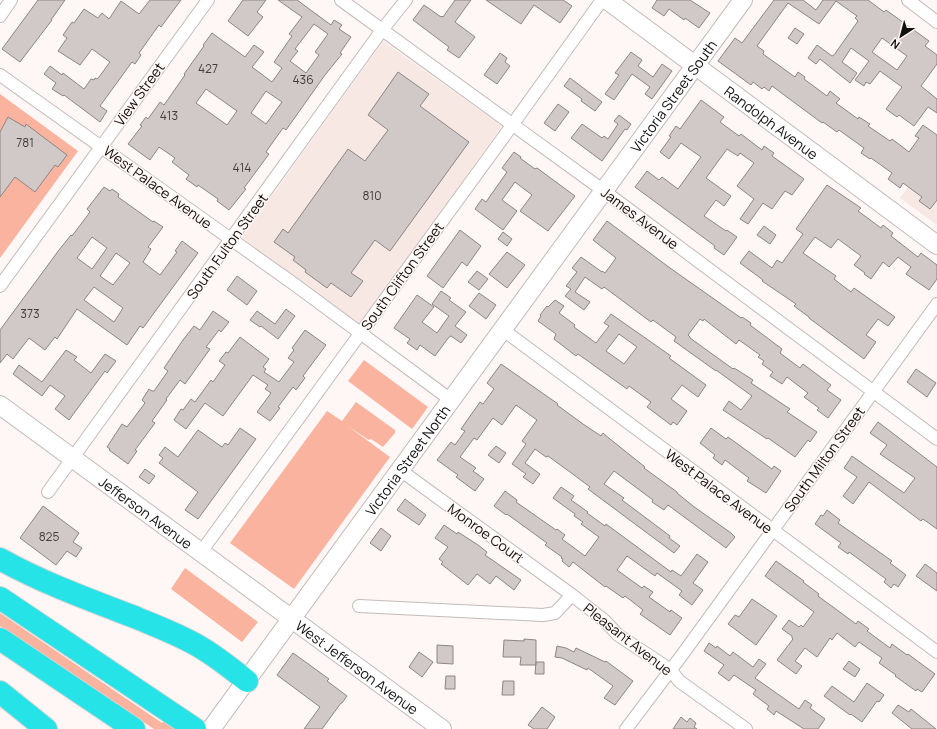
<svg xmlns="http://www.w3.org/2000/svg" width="937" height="729" font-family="Manrope,sans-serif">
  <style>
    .built { fill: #f8e8e3 }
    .green { fill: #fab39e }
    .building { fill: #d1c9c7; stroke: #8c8583; fill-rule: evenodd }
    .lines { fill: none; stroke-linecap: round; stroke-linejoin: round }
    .street-casing { stroke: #c2bbb9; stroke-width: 14 }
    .secondary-casing { stroke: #c2bbb9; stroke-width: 20 }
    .highway-casing { stroke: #d4d4d4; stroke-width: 24 }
    .street { stroke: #fff; stroke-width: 12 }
    .secondary { stroke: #fff; stroke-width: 18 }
    .highway { stroke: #25e3e6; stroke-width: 22 }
    .labels { text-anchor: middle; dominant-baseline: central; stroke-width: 3; stroke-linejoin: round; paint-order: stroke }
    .number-label { font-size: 12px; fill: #413e3c }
    .street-label { font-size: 14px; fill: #110f0e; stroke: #fff7f5 }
  </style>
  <rect width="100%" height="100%" fill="#fff7f5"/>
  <path class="built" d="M383 41 502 126 359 326 240 240Z
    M937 147V225L900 198Z"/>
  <path class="green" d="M0 94 78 151 0 258Z
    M364 360 428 407 412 429 348 381Z
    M356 402 395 430V433L383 447 371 439 369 440 349 427 390 457 294 589 230 543 327 411 342 421Z
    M185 568 258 622 242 642 171 589Z
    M0 613 162 723 165 719 176 727 174 729H154L0 626Z"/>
  <path class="building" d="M38 0H65L51 20H52L20 62 2 49Z
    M150 0H181L161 27 159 25 139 53 141 55 135 64 132 62 100 106 107 111 100 122 64 95 63 96 52 89 56 83 44 74 50 66 62 75 63 73 84 89 91 79 94 80 95 78 97 79 99 77 110 62 92 49 80 65 58 51 67 38 63 35 72 22 74 23 84 9 98 18 102 13 109 19 121 1 139 14Z
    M243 0H266L257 12 263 17 248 36 228 21Z
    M278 0H297L331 25 334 20 342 25 339 29 351 37 340 53 342 54 325 75 286 130 283 128 268 149 266 152 269 154 244 188 246 189 229 210 217 201 218 199 198 185 197 187 186 179 189 175 172 162 175 158 159 147 150 160 128 144 142 126 140 125 146 117 148 119 160 102 164 105 185 75 184 74 204 46 203 45 212 33 245 57 254 45 264 52 252 67 272 82 282 68 274 62 292 36 289 34 302 17ZM314 24 328 34 315 52 319 55 306 73 290 61 298 51 295 49ZM206 89 237 111 227 125 196 103ZM266 91 282 102 266 124 251 113Z
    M455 0H471L455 22 475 37 459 58 447 50 449 47 413 20 424 5 441 17 442 16 443 17Z
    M486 0H563L572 6 560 23 534 5 521 24Z
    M657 0H690L710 13 699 28 685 18 684 20 669 9 664 16 652 8Z
    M774 0H803L816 10 823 0H868L884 12 886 10 929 41 925 46 937 55V64L921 86 937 99V113L928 107 914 126 899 115 897 117 886 109 902 87 880 71 870 84 866 82 864 86 855 80 869 61 851 48 842 62 857 73 850 83 820 59 816 64 808 58 817 45 832 56 834 55 858 21 855 18 857 16 836 1 819 24 788 3 757 46 764 51 763 54 795 77 798 72 805 77 804 79 827 96 830 91 840 99 836 103 858 119 859 117 870 124 868 126 890 141 892 139 909 152 919 138 915 136 923 125 937 135V200L930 209 919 201 922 197 903 183 900 188 888 179 892 173 871 158 870 159 861 153 864 148 839 130 837 132 823 122 822 123 772 86 769 91 764 87 762 89 753 82 751 85 718 61 735 38 742 43ZM882 38 907 56 897 70 872 52Z
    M795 28 804 34 797 44 788 38Z
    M631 52 642 60 638 66 653 77 662 64 672 71 652 99 645 94 650 87 632 74 614 100 605 94 619 75 615 73Z
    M500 53 507 58 505 62 510 66 497 84 484 75Z
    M398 72 429 94 420 106 469 142 390 251 375 240 351 273 363 281 351 297 331 283 327 288 305 272 306 270 293 260 295 257 274 242 283 229 288 233 348 149 365 161 388 130 368 115Z
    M570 78 602 102 595 111 581 101 582 99 564 86Z
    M701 100 724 117 720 122 739 136 741 134 762 150 764 146 774 153 772 156 804 179 792 195 785 191 772 209 763 203 748 224 740 219 754 199 737 186 754 163 740 153 738 156 727 149 706 178 731 196 724 206 716 200 704 216 726 231 727 230 737 237 724 255 714 248 715 246 635 187 647 171 659 180 662 177 678 189 701 157 681 143 669 159 660 152 671 137 669 136 676 126 680 129Z
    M558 104 569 112 555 131 544 123Z
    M619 115 631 124 627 130 625 129 602 161 571 138 582 124 602 138 604 136 608 139 618 124 614 121Z
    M8 117 25 127 26 124 67 155 58 167 55 165 35 192 15 177 0 197V132Z
    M514 152 521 157 520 158 535 169 537 168 575 196 548 231 520 211 532 195 515 182 502 200 517 211 503 230 475 209 482 199 486 202 507 172 502 168Z
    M827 185 861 208 858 211 881 228 883 225 893 233 891 236 918 257 921 253 937 265V279L929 290 906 274 911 267 898 257 889 267 883 262 871 279 864 274 865 273 854 265 861 256 838 239 831 248 815 237 803 253 836 276 834 279 851 292 854 288 895 317 888 326 878 319 866 335 876 342 864 359 809 318V317L794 306 796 304 762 281 763 280 740 263 749 251 772 268 777 260 782 263 803 234 796 229Z
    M104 187 110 191 112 189 119 194 118 197 153 222 154 221 163 227 148 247 151 249 143 262 160 275 177 252 175 251 182 241 198 253 143 328 140 326 127 345 77 309 57 339 55 337 45 350 29 338 13 359 7 354 0 363V330L59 250 71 235 72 236 90 212 87 209ZM92 237 107 248 92 269 77 258ZM116 253 130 263 113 285 100 276ZM94 287 123 308 114 322 84 300Z
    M607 221 670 268 741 318 742 317 751 323 750 325 782 349 780 353 800 368 803 364 831 385 827 390 841 400 828 418 817 410 819 408 804 397 808 393 787 377 782 384 770 376 773 372 762 364 764 361 758 357 760 355 739 340 736 344 704 319 703 321 700 319 688 335 690 337V338L733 369 734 368 753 380 751 383 790 409 787 412 817 432 810 442 808 440 795 457 768 438 767 439 723 410 729 401 741 410 752 396 716 370V371L674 341 676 337 653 320 651 322 604 287 602 289 585 277 575 292 590 302 584 310 565 296 571 289 566 286 577 272 572 268 581 257 602 272V271L605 273 616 258 593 240Z
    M764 226 776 235 770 244 757 235Z
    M460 230 481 246 467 266 462 262 443 288 427 276Z
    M503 232 512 239 507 246 498 239Z
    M507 252 525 265 507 288 489 274Z
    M477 271 488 279 479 290 468 282Z
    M237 276 257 291 247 305 227 290Z
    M441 291 451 298 449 300 466 312 455 326 467 335 461 343 451 336 449 337 435 356 420 345 417 350 407 343 410 339 394 328 417 295 434 307 422 322 437 333 449 316 432 304Z
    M479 293 496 305 486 319 469 306Z
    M555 300 564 306 559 313 575 325 574 327 596 343 609 326 604 323 611 314 671 356 669 358 706 385 698 397 682 385 671 399 687 411 677 425 673 422 671 425 647 407 651 402 629 386 627 389 578 354 576 356 554 339 556 334 538 321 541 316 540 315 547 306 548 307ZM619 334 637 347 624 364 606 351Z
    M286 309 295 316 278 339 261 326 260 327 250 320 257 311 275 324Z
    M213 311 229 322 221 332 219 330 206 347 210 349 185 384 180 380 166 399 167 400 152 421 155 423 135 450 137 451 128 464 109 450 110 449 107 447 122 424 127 427 145 403 142 400 149 389 152 391H154L168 371 164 368 183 340 194 326 200 330Z
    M305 330 326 345 303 376 305 378 296 390 293 387 278 407 280 408 270 421 257 412 271 393 265 389 268 385 253 375 223 416 205 403 186 429 174 420 181 409 183 410 191 399 195 402 211 380 213 382 225 365 219 361 226 352 228 353 240 337 269 359 263 367 266 369 264 372 279 382 294 362 288 358 294 350 292 348Z
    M66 350 77 357 74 360 91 373 105 354 116 361 107 373 105 371 69 420 55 409 65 396 50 385 42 396 13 374 19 365 42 382Z
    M501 364 558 404 557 405 583 424 601 436 603 433 610 439 645 467 644 468 677 492V493L693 506 731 533 735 537 726 548 668 505 664 510 652 502 653 500 614 471 604 484 624 498 622 500 670 536 669 538 680 546 674 553 588 489 590 487 570 472 548 456 546 457 535 449 525 463 540 474 533 484 523 477 526 474 512 464 526 444 522 441 537 420 516 405 502 425 493 418 477 440 474 438 460 457 476 468 473 471 484 479 475 491 456 477 458 475 437 460 451 442 455 445 465 431 461 429 480 402 483 404 494 389 487 383Z
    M916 369 936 383 927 397 907 382Z
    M878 422 937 467V529L923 519 921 521 869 482 853 504 843 496 857 477 844 468 852 456 904 493 915 478 880 454 887 445 870 433Z
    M240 428 256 439 198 519 185 510 198 492 159 463 163 458 159 455 165 447 178 457 198 430 222 447 225 443 228 445Z
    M711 428 726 439 728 437 772 469 774 466 781 471 766 493 747 481 749 478 725 460 722 465 713 458 715 455 700 443Z
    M496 446 506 453 499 463 488 455Z
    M145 469 155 476 149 484 139 477Z
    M561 487 574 496 571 500 588 512 587 513 605 526 606 524 671 572 672 570 681 576 697 554 708 562 693 583 703 590 692 605 679 595 682 591 657 573 655 576 627 556 617 570 642 588 644 586 653 592 649 597 670 612 671 610 682 618 670 635 640 614 643 610 625 596 623 598 606 586 605 587 573 562 569 567 562 561 563 559 561 558 562 557 545 545 547 543 507 514 506 515 494 506 505 491 517 500 516 502 556 530 557 529 565 535 562 539 585 556 599 537 581 524 583 522 574 516 575 514 553 498Z
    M405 499 426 515 419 525 397 510Z
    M43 506 79 533 73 542 82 548 76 557 67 551 56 565 20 538Z
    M827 510 840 520 838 523 892 561 890 563 906 575 898 587 894 584 891 588 884 582 886 579 849 552 848 554 838 547 841 543 815 524 821 515 823 516Z
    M444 525 457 534 458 532 478 545 487 552 485 555 521 580 514 590 496 576 490 584 477 574 468 585 441 564 443 562 439 559 448 547 435 538Z
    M381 528 391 536 381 551 370 543Z
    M776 561 804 581 803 582 819 594 818 596 856 624 858 621 869 629 867 631 890 648 892 644 907 655 908 654 935 674 922 692 917 689 916 691 895 676 896 675 879 663 882 658 859 642 855 647 837 633 832 640 830 638 817 657 805 648 795 661 802 666 796 674 777 660 793 639 792 638V636L782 629 789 620 799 627 801 625 803 627 814 612 765 576Z
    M925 564 937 573V591L916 576Z
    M752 599 777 616 756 645 728 624 735 615 739 617Z
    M524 639 536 640V665H520L521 657H503L504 640 524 641Z
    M709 643 716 648 717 646 730 656 733 652 753 667 759 659 766 664 755 678 799 709 805 700 812 705 810 708 825 719 818 729H804L776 711 774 715 767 709 769 706 753 694 756 690 734 675 729 681 718 673 724 665 704 651Z
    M437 645 453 646V664L437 663Z
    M557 646 566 648 574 652 576 648 605 662 606 661 633 681 615 705 604 698 613 686 588 668 587 670 562 658 555 657Z
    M419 652 433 662 422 677 409 667Z
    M293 653 329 679 327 681 347 696 342 703H341L322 729H304L320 707 277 675Z
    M849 661 860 669 855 677 843 669Z
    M536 662H544V674H535Z
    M446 676H455V689H445Z
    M503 681H514V695H502Z
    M867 683 884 695 879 702 877 701 862 722 851 714 850 715 824 696 832 686 854 702Z
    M898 705 909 712 911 709 936 729H912L892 713Z
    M542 707 555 717 547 729H534L528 725Z
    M681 717 687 722 690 718 696 723 694 727 697 729H673Z"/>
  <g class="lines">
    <g class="street-casing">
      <path id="street" d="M341 0 604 191 937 439
        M908 0 937 22
        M0 16 11 0
        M0 75 294 284 451 400
        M0 286 208 0
        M502 329 937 652
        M400 470 572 595 605 621 618 635 671 670 679 681 746 729
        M48 492 382 30 406 0
        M201 552 505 135 602 0
        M359 606 543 615 555 613 572 595
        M626 729 682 655 937 304"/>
    </g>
    <g class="secondary-casing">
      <g id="secondary">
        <path id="s1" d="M607 0 937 245"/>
        <path id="s2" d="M0 405 442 729"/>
        <path id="s3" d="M211 729 743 0"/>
      </g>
    </g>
    <g class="highway-casing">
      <path id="highway" d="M0 559C43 583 90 600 137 618 158 627 180 635 200 647 217 657 232 669 247 681
        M0 598 195 729
        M0 639 134 729
        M0 692 46 729"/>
    </g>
    <use href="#street" class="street"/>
    <use href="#secondary" class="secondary"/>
    <use href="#highway" class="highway"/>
  </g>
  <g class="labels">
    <g class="number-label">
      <text x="208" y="68">427</text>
      <text x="303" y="79">436</text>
      <text x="169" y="115">413</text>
      <text x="25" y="142">781</text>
      <text x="242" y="167">414</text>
      <text x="372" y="195">810</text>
      <text x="30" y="313">373</text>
      <text x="49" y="536">825</text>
    </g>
    <g class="street-label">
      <text transform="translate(139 94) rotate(-54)">View Street</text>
      <text stroke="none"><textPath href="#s3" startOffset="784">Victoria Street South</textPath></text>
      <text stroke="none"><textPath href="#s1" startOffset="205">Randolph Avenue</textPath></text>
      <text transform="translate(158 187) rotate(36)">West Palace Avenue</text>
      <text transform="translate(640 218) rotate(37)">James Avenue</text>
      <text transform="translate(227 246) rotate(-54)">South Fulton Street</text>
      <text transform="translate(402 276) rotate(-54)">South Clifton Street</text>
      <text transform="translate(824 459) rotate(-54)">South Milton Street</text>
      <text stroke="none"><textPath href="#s3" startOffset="333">Victoria Street North</textPath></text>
      <text transform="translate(719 491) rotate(37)">West Palace Avenue</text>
      <text stroke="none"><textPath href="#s2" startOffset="181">Jefferson Avenue</textPath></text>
      <text transform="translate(486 533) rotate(36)">Monroe Court</text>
      <text transform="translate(628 639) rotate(38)">Pleasant Avenue</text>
      <text stroke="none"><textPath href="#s2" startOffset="443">West Jefferson Avenue</textPath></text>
    </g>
  </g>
  <g transform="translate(901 36) rotate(216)" stroke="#fff7f5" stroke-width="3" paint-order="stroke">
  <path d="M0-3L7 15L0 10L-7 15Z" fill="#110f0e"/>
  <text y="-6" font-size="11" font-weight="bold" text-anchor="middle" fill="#110f0e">N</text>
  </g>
</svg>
